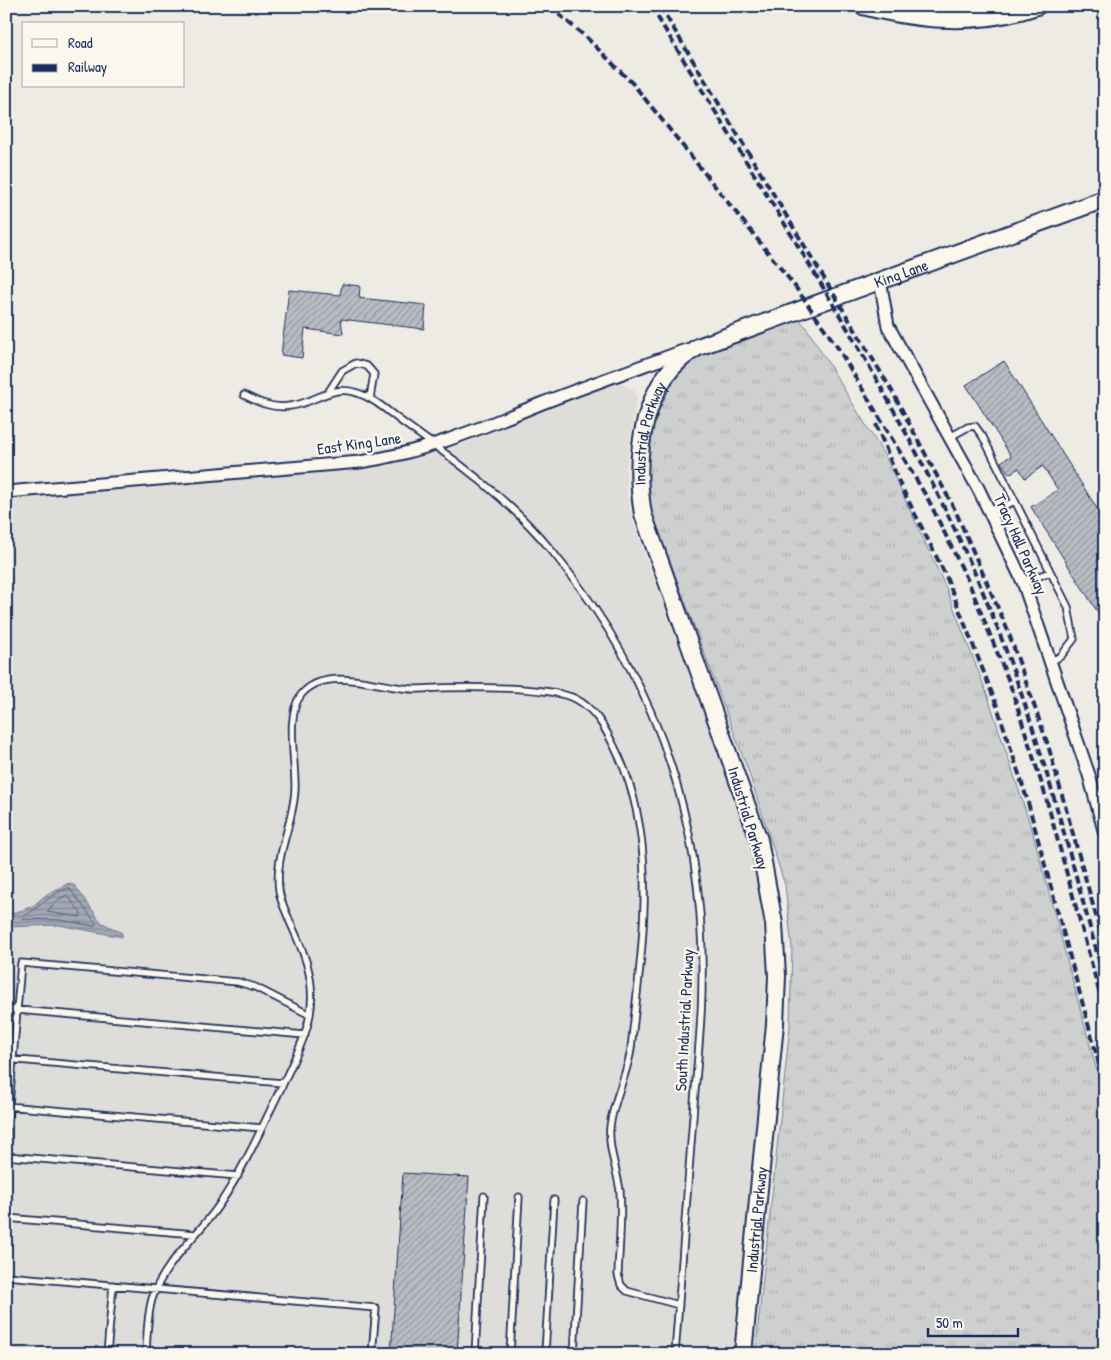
<svg xmlns="http://www.w3.org/2000/svg" width="1111" height="1360" font-family="'Patrick Hand',sans-serif">
  <style>
    .built { fill: #deddda }
    .grass { fill: url(#grass-tufts); stroke: #747f96 }
    .water { fill: url(#water-rules); stroke: #6d7892 }
    .lines { fill: none; stroke-linecap: round; stroke-linejoin: round }
    .shore { stroke: #515f80; stroke-width: 1 }
    .building { fill: url(#building-hatch); stroke: #1b2f5e }
    .lane-casing { stroke: #1b2f5e; stroke-width: 9 }
    .street-casing { stroke: #1b2f5e; stroke-width: 15 }
    .secondary-casing { stroke: #1b2f5e; stroke-width: 20 }
    .lane { stroke: #fbf7ec; stroke-width: 5.5 }
    .street { stroke: #fbf7ec; stroke-width: 11 }
    .secondary { stroke: #fbf7ec; stroke-width: 16 }
    .rail { stroke: #1b2f5e; stroke-width: 4; stroke-dasharray: 8 4; stroke-linecap: butt }
    .labels { text-anchor: middle; dominant-baseline: central; stroke-width: 4.5; stroke-linejoin: round; paint-order: stroke }
    .street-label { font-size: 16px; fill: #1b2f5e; stroke: #fbf7ec }
  </style>
  <defs>
    <pattern id="grass-tufts" width="24" height="20" patternUnits="userSpaceOnUse" patternTransform="scale(1.25)"><rect width="24" height="20" fill="#cecfcf"/><path d="M3 7l-1-3M5 7V3M7 7l1-3M15 17l-1-3M17 17v-4M19 17l1-3" fill="none" stroke="#b0b2b4"/></pattern>
    <pattern id="water-rules" width="6" height="5" patternUnits="userSpaceOnUse" patternTransform="scale(1.25)"><rect width="6" height="5" fill="#a3a8b4"/><path d="M0 2.5h6" fill="none" stroke="#848996"/></pattern>
    <pattern id="building-hatch" width="6" height="6" patternUnits="userSpaceOnUse" patternTransform="scale(1.25)"><rect width="6" height="6" fill="#b9bcc3"/><path d="M-1 1l2-2M0 6l6-6M5 7l2-2" fill="none" stroke="#9699a2"/></pattern>
  </defs>
  <rect width="100%" height="100%" fill="#eeebe4"/>
  <filter id="ink" filterUnits="userSpaceOnUse"><feTurbulence type="fractalNoise" baseFrequency=".02" numOctaves="2"/><feDisplacementMap in="SourceGraphic" scale="10" xChannelSelector="R" yChannelSelector="G"/><feConvolveMatrix kernelMatrix="1 2 1 2 8 2 1 2 1" color-interpolation-filters="sRGB"/></filter>
  <g filter="url(#ink)">
    <path class="built" d="M618 382 632 388 637 396 626 468 627 493 632 518 745 829 761 902 766 962 764 1027 733 1354H6V497L412 459 444 451Z"/>
    <path class="grass" d="M796 316 806 327 886 458 946 588 987 694 1032 830 1105 1101V1354H755L790 1026 792 948 785 885 749 773 653 516C639 458 653 403 691 357Z"/>
    <path class="water" d="M69 883 75 886 101 922 122 933V937L59 925 6 927V916L33 906 47 894Z"/>
    <g class="lines">
      <path class="shore" d="M69 888 96 923 95 926 60 920 23 919 24 916C38 909 55 890 69 888Z
        M67 895 81 913 80 917 47 912 54 903Z"/>
    </g>
    <path class="building" d="M342 284 360 286 359 298 426 305 424 329 341 319 343 334 305 329 302 358 281 355 289 290 340 295Z
      M1004 361 1105 521V606L1097 611 1031 507 1058 490 1043 466 1025 478 1019 468 1009 474 1001 462 1011 456 966 385Z
      M403 1173 469 1177 457 1354H391Z"/>
    <g class="lines">
      <g class="lane-casing">
        <path id="lane" d="M329 391 342 371 356 363 367 366 374 374 370 398
          M244 395C258 402 273 409 290 406 318 403 333 380 365 396 379 402 392 415 405 424 458 462 510 500 552 551 655 676 705 821 702 983 702 1028 696 1073 693 1117 687 1196 681 1275 675 1354
          M950 437 968 427 975 426 983 437 1068 607 1074 639 1061 656 1050 662
          M989 512 1013 502
          M1023 582 1050 572
          M1094 796 1105 793
          M6 1009 305 1035
          M6 1059 283 1083
          M6 1106 262 1128
          M6 1141 21 963 238 982 255 987 310 1015
          M6 1156 238 1176
          M6 1218 195 1234
          M6 1276 376 1308 372 1354
          M107 1354 113 1285
          M146 1354C147 1336 147 1317 152 1299 164 1262 198 1236 219 1205 245 1167 263 1125 283 1084 293 1061 306 1038 310 1014 316 980 304 952 290 922 286 911 280 901 279 890 274 856 294 822 295 789 296 763 285 715 301 695 327 662 386 691 419 689 454 687 547 685 576 699 595 709 605 728 614 746 662 840 641 949 631 1049 627 1076 613 1100 610 1127 608 1149 617 1169 620 1191 622 1218 619 1247 618 1275L621 1285 627 1291 679 1305
          M475 1354 484 1196
          M510 1354 519 1197
          M545 1354 554 1200
          M574 1354 583 1201"/>
      </g>
      <g class="street-casing">
        <path id="street" d="M880 280 888 326 979 490 1023 582 1089 775 1105 834
          M6 492 360 462C423 453 481 428 540 404 589 385 637 368 686 350"/>
      </g>
      <g class="secondary-casing">
        <g id="secondary">
          <path d="M863 6C921 21 978 26 1037 6"/>
          <path id="s1" d="M743 1354 775 1024 777 976 774 924 759 840 643 514C633 456 642 378 698 347L1105 199"/>
        </g>
      </g>
      <use href="#lane" class="lane"/>
      <use href="#street" class="street"/>
      <use href="#secondary" class="secondary"/>
      <path class="rail" d="M549 6 587 38 634 85 794 285 838 348 929 501 969 583 1010 684 1045 794 1105 1013
        M651 6C759 187 881 366 968 558 1030 694 1065 838 1105 982
        M660 6 892 391 955 510 1008 631 1048 745 1105 948
        M876 424 899 482 946 576 997 706 1027 799 1105 1086"/>
    </g>
  </g>
  <g class="labels">
    <g class="street-label">
      <text stroke="none"><textPath href="#s1" startOffset="1266">King Lane</textPath></text>
      <text stroke="none"><textPath href="#s1" startOffset="945">Industrial Parkway</textPath></text>
      <text transform="translate(359 443) rotate(-8)">East King Lane</text>
      <text transform="translate(1021 544) rotate(66)">Tracy Hall Parkway</text>
      <text transform="translate(749 818) rotate(73)">Industrial Parkway</text>
      <text transform="translate(684 1020) rotate(-87)">South Industrial Parkway</text>
      <text stroke="none"><textPath href="#s1" startOffset="135">Industrial Parkway</textPath></text>
    </g>
  </g>
  <rect width="1111" height="1360" fill="none" stroke="#fbf7ec" stroke-width="25"/>
  <rect x="12" y="12" width="1086" height="1335" fill="none" stroke="#1b2f5e" stroke-width="2" filter="url(#ink)"/>
  <rect x="22" y="22" width="162" height="65" fill="#fbf7ec" stroke="#a1a7b3"/>
  <rect x="32" y="39" width="25" height="8" fill="#fbf7ec" stroke="#a1a7b3"/>
  <text x="68" y="48" font-size="15" fill="#1b2f5e">Road</text>
  <rect x="32" y="64" width="25" height="8" fill="#1b2f5e" stroke="#a1a7b3"/>
  <text x="68" y="72" font-size="15" fill="#1b2f5e">Railway</text>
  <path d="M928 1328v8h90v-8" fill="none" stroke="#1b2f5e" stroke-width="2.5"/>
  <text x="936" y="1328" font-size="15" fill="#1b2f5e" stroke="#fbf7ec" stroke-width="4" paint-order="stroke">50 m</text>
</svg>
